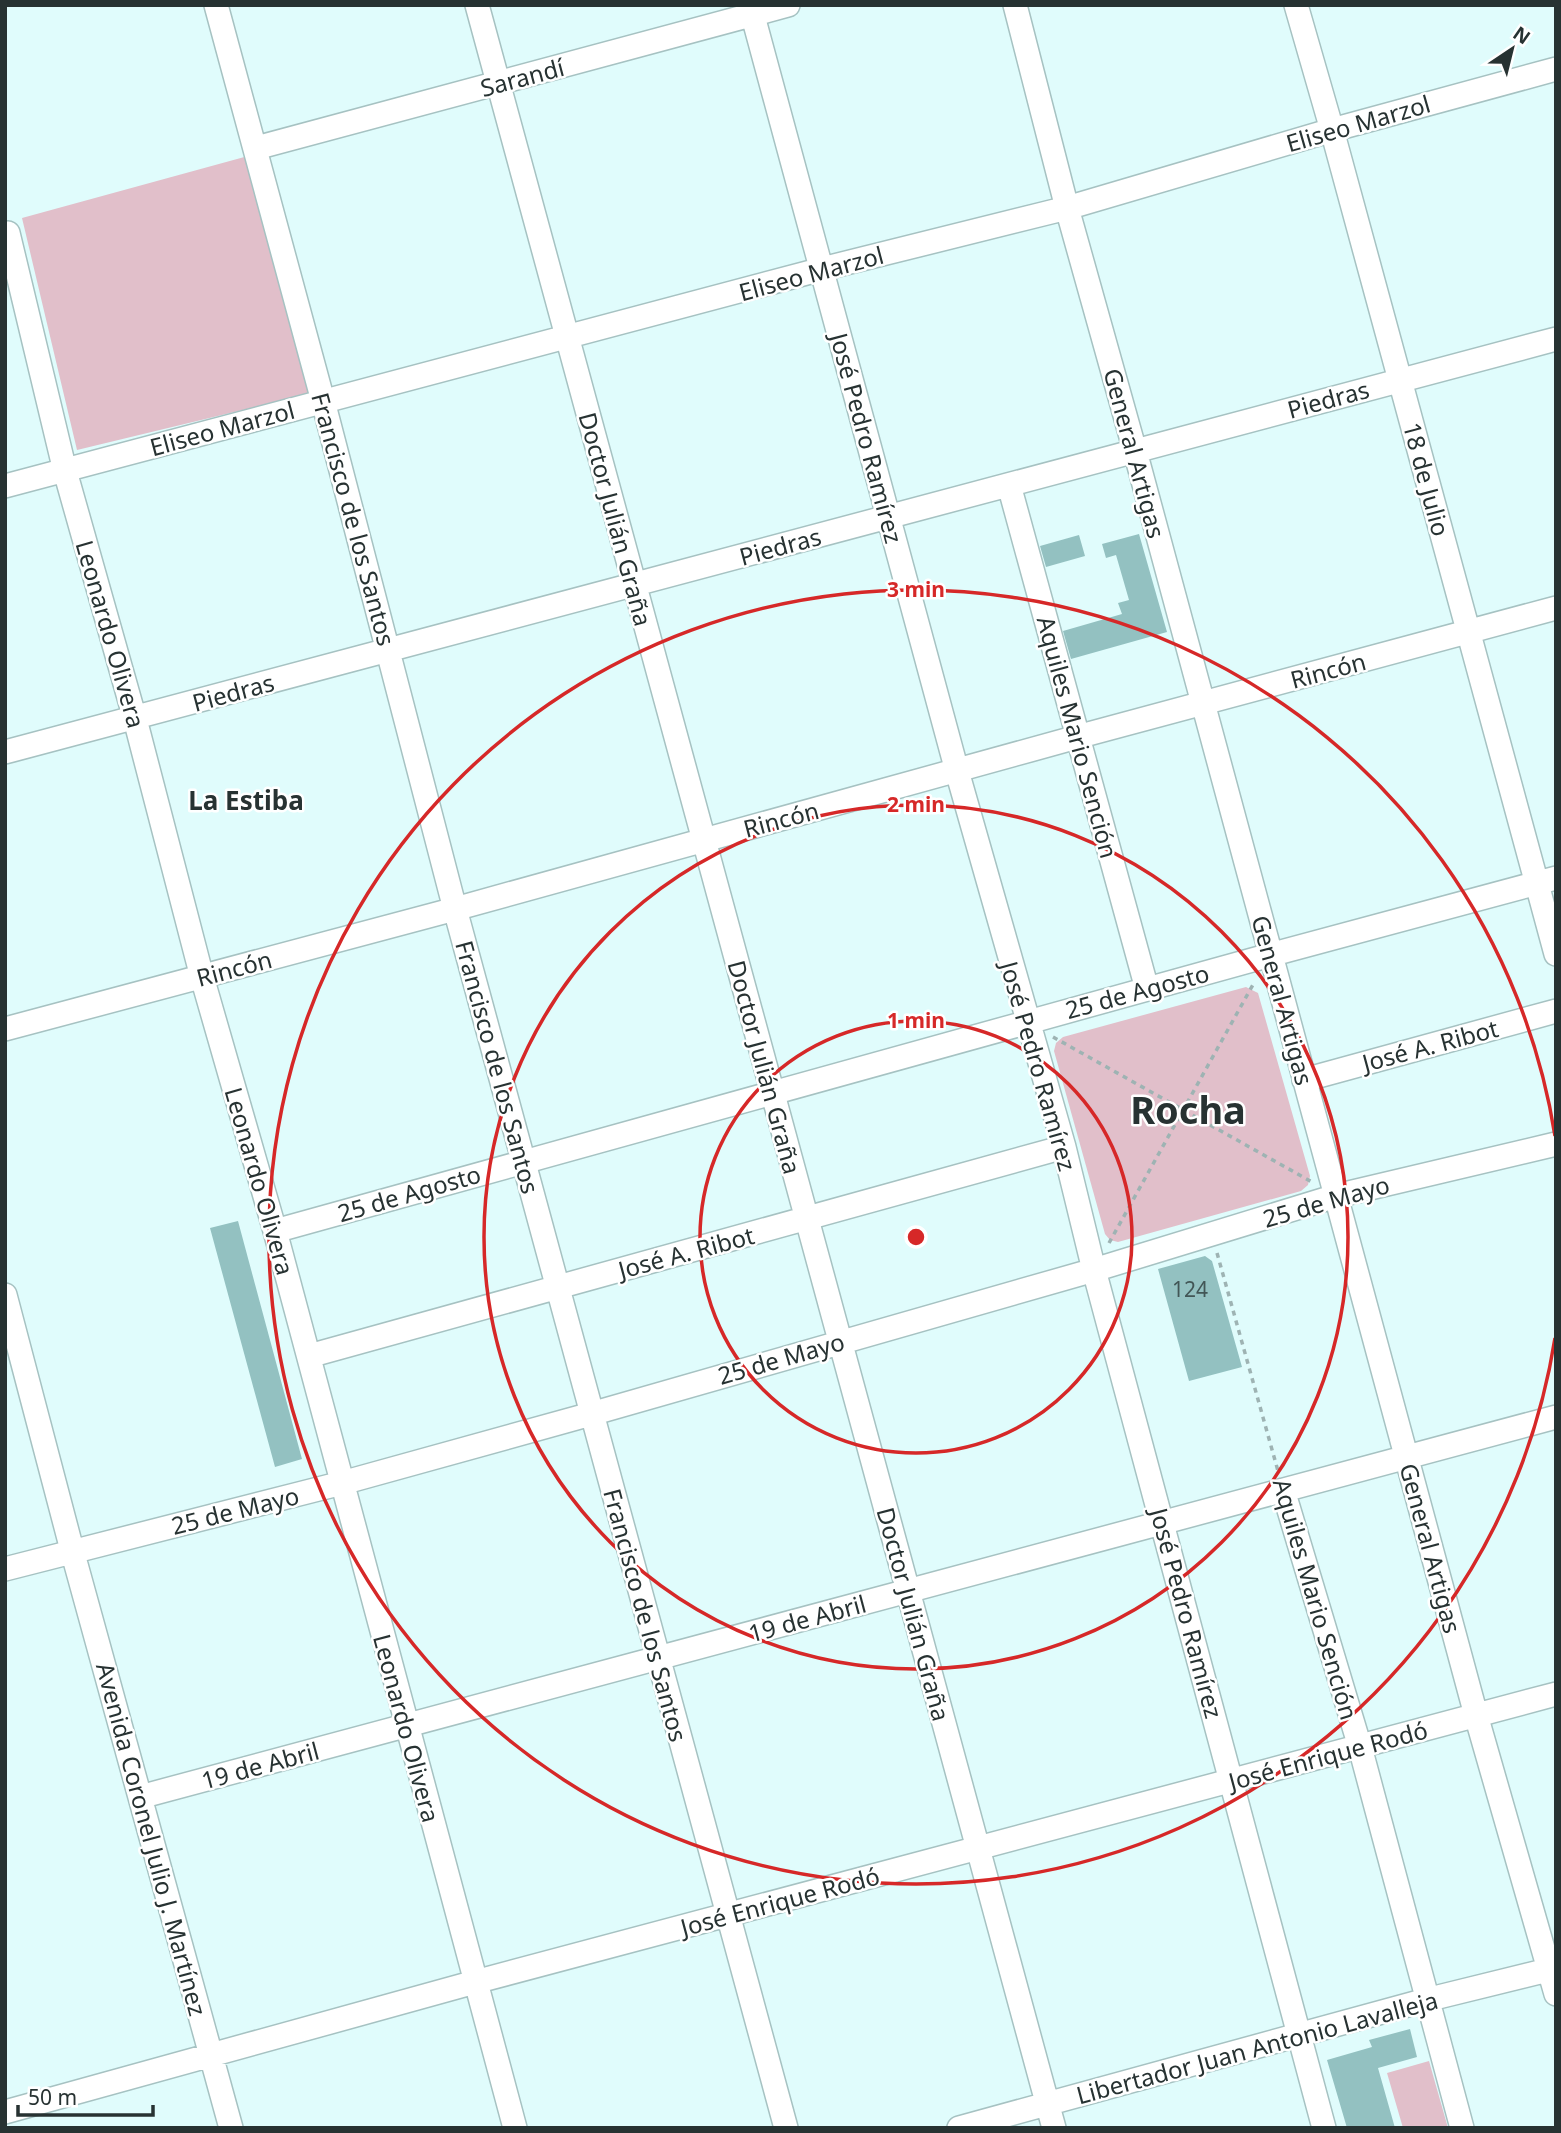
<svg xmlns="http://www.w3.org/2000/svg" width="1561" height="2133" font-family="'Noto Sans',sans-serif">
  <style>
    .green { fill: #e1bfca }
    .building { fill: #93c1c1 }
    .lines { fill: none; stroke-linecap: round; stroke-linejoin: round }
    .minor-casing { stroke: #a6c2c2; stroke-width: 26 }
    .path { stroke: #9eb3b3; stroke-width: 3.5; stroke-dasharray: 5 5; stroke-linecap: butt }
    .minor { stroke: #fff; stroke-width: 23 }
    .ring { fill: none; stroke: #d62828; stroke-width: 3.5 }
    .labels { text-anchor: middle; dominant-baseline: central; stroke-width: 5; stroke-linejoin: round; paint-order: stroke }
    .number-label { font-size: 21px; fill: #425656 }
    .street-label { font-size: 24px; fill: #273232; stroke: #fff }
    .neighbourhood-label { font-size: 26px; font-weight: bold; fill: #273232; stroke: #fff }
    .town-label { font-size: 38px; font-weight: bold; fill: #273232; stroke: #fff }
    .centre { fill: #d62828; stroke: #fff; stroke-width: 3.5 }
    .ring-label { font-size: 21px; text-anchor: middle; font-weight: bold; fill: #d62828; stroke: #fff; stroke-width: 5; stroke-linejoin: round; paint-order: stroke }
  </style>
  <rect width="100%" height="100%" fill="#e0fcfc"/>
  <path class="green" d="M248 156 309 394 77 450 22 218Z
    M1246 987 1258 993 1310 1176 1308 1185 1301 1191 1118 1242 1110 1240 1105 1234 1054 1051 1056 1043 1063 1037Z
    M1429 2061 1448 2128H1403L1387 2073Z"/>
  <path class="building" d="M1139 534 1167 632 1071 659 1063 631 1122 614 1118 603 1129 600 1116 555 1106 558 1102 544Z
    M1079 535 1085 556 1046 567 1040 546Z
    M238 1221 302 1459 275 1467 210 1228Z
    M1205 1256 1212 1261 1242 1367 1189 1381 1158 1269Z
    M1410 2029 1417 2057 1378 2068 1395 2128H1347L1327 2060 1372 2047 1369 2040Z"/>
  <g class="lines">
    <g class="minor-casing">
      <path id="minor" d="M216 5 323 401 455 909 786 2128
        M477 5 1054 2128
        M750 5 957 771 1064 1147 1094 1270 1324 2128
        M1015 5 1067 208 1135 451 1476 1715 1556 1994
        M1296 5 1332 130 1556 954
        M256 148 788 5
        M8 233 65 471 135 719 202 977 275 1231 515 2128
        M1009 485 1147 989
        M5 486 822 269 1067 208 1332 130 1556 69
        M5 752 1556 339
        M5 1029 455 909 1077 737 1556 608
        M1304 1080 1556 1011
        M275 1231 1270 955 1556 878
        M5 1295 72 1550 231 2128
        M309 1356 1064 1147
        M1283 1490 1360 1747 1462 2128
        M5 1569 342 1483 591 1414 1094 1270 1336 1196 1556 1144
        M140 1797 1556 1417
        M5 2112 475 1982 1556 1694
        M959 2128 1426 2000 1556 1968"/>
    </g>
    <path class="path" d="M1053 1037 1312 1182
      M1109 1243 1255 981
      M1217 1253 1278 1471"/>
    <use href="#minor" class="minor"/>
  </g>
  <g class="ring">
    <circle cx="916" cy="1237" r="216"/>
    <circle cx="916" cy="1237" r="432"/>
    <path d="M1555 1338A647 647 0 1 1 1555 1136"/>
  </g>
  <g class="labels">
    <g class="number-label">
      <text x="1190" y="1289">124</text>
    </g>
    <g class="street-label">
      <text transform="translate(522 77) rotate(-15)">Sarandí</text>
      <text transform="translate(1358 123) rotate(-16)">Eliseo Marzol</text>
      <text transform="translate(811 273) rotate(-15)">Eliseo Marzol</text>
      <text transform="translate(1328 399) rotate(-15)">Piedras</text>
      <text transform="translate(222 428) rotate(-15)">Eliseo Marzol</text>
      <text transform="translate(867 438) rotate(75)">José Pedro Ramírez</text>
      <text transform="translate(1135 453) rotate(75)">General Artigas</text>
      <text transform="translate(1427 479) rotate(75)">18 de Julio</text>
      <text transform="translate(354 519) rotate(75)">Francisco de los Santos</text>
      <text transform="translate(616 519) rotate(75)">Doctor Julián Graña</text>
      <text transform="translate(780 546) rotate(-15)">Piedras</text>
      <text transform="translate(111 634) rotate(74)">Leonardo Olivera</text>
      <text transform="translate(1328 670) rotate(-15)">Rincón</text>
      <text transform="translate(233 692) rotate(-15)">Piedras</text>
      <text transform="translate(1078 737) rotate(75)">Aquiles Mario Sención</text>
      <text transform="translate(781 819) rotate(-15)">Rincón</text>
      <text transform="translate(234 968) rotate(-15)">Rincón</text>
      <text transform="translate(1137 991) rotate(-15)">25 de Agosto</text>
      <text transform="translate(1283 1000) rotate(75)">General Artigas</text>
      <text transform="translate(1430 1045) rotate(-15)">José A. Ribot</text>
      <text transform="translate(1039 1066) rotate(74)">José Pedro Ramírez</text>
      <text transform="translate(498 1067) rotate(75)">Francisco de los Santos</text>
      <text transform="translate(765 1067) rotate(75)">Doctor Julián Graña</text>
      <text transform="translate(260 1181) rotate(74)">Leonardo Olivera</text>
      <text transform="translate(409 1193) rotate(-16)">25 de Agosto</text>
      <text transform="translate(1326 1201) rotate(-16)">25 de Mayo</text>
      <text transform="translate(686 1252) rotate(-15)">José A. Ribot</text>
      <text transform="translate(781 1358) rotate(-16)">25 de Mayo</text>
      <text transform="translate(235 1510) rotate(-14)">25 de Mayo</text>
      <text transform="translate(1431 1548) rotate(75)">General Artigas</text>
      <text transform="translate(1316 1599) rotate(74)">Aquiles Mario Sención</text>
      <text transform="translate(1187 1613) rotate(75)">José Pedro Ramírez</text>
      <text transform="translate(914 1614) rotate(75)">Doctor Julián Graña</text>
      <text transform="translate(646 1615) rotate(75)">Francisco de los Santos</text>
      <text transform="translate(807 1618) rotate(-15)">19 de Abril</text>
      <text transform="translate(407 1728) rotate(75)">Leonardo Olivera</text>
      <text transform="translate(1328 1755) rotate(-15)">José Enrique Rodó</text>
      <text transform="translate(260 1765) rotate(-15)">19 de Abril</text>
      <text transform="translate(152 1839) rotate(75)">Avenida Coronel Julio J. Martínez</text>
      <text transform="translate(780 1901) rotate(-15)">José Enrique Rodó</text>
      <text transform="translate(1257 2047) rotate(-15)">Libertador Juan Antonio Lavalleja</text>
    </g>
    <g class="neighbourhood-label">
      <text x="246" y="800">La Estiba</text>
    </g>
    <g class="town-label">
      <text x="1188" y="1109">Rocha</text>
    </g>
  </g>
  <circle cx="916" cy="1237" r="10" class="centre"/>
  <g class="ring-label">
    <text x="916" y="597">3 min</text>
    <text x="916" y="812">2 min</text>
    <text x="916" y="1028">1 min</text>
  </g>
  <rect width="1561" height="2133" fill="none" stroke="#273232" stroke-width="14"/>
  <g transform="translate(1512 49) rotate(35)" stroke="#ffffff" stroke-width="5" paint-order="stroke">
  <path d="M0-5L12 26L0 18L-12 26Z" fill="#273232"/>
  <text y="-10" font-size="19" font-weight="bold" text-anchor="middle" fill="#273232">N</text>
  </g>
  <path d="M18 2105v10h135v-10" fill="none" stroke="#273232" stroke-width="3.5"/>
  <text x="28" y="2105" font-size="21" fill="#273232" stroke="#ffffff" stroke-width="5" paint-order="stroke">50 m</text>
</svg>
